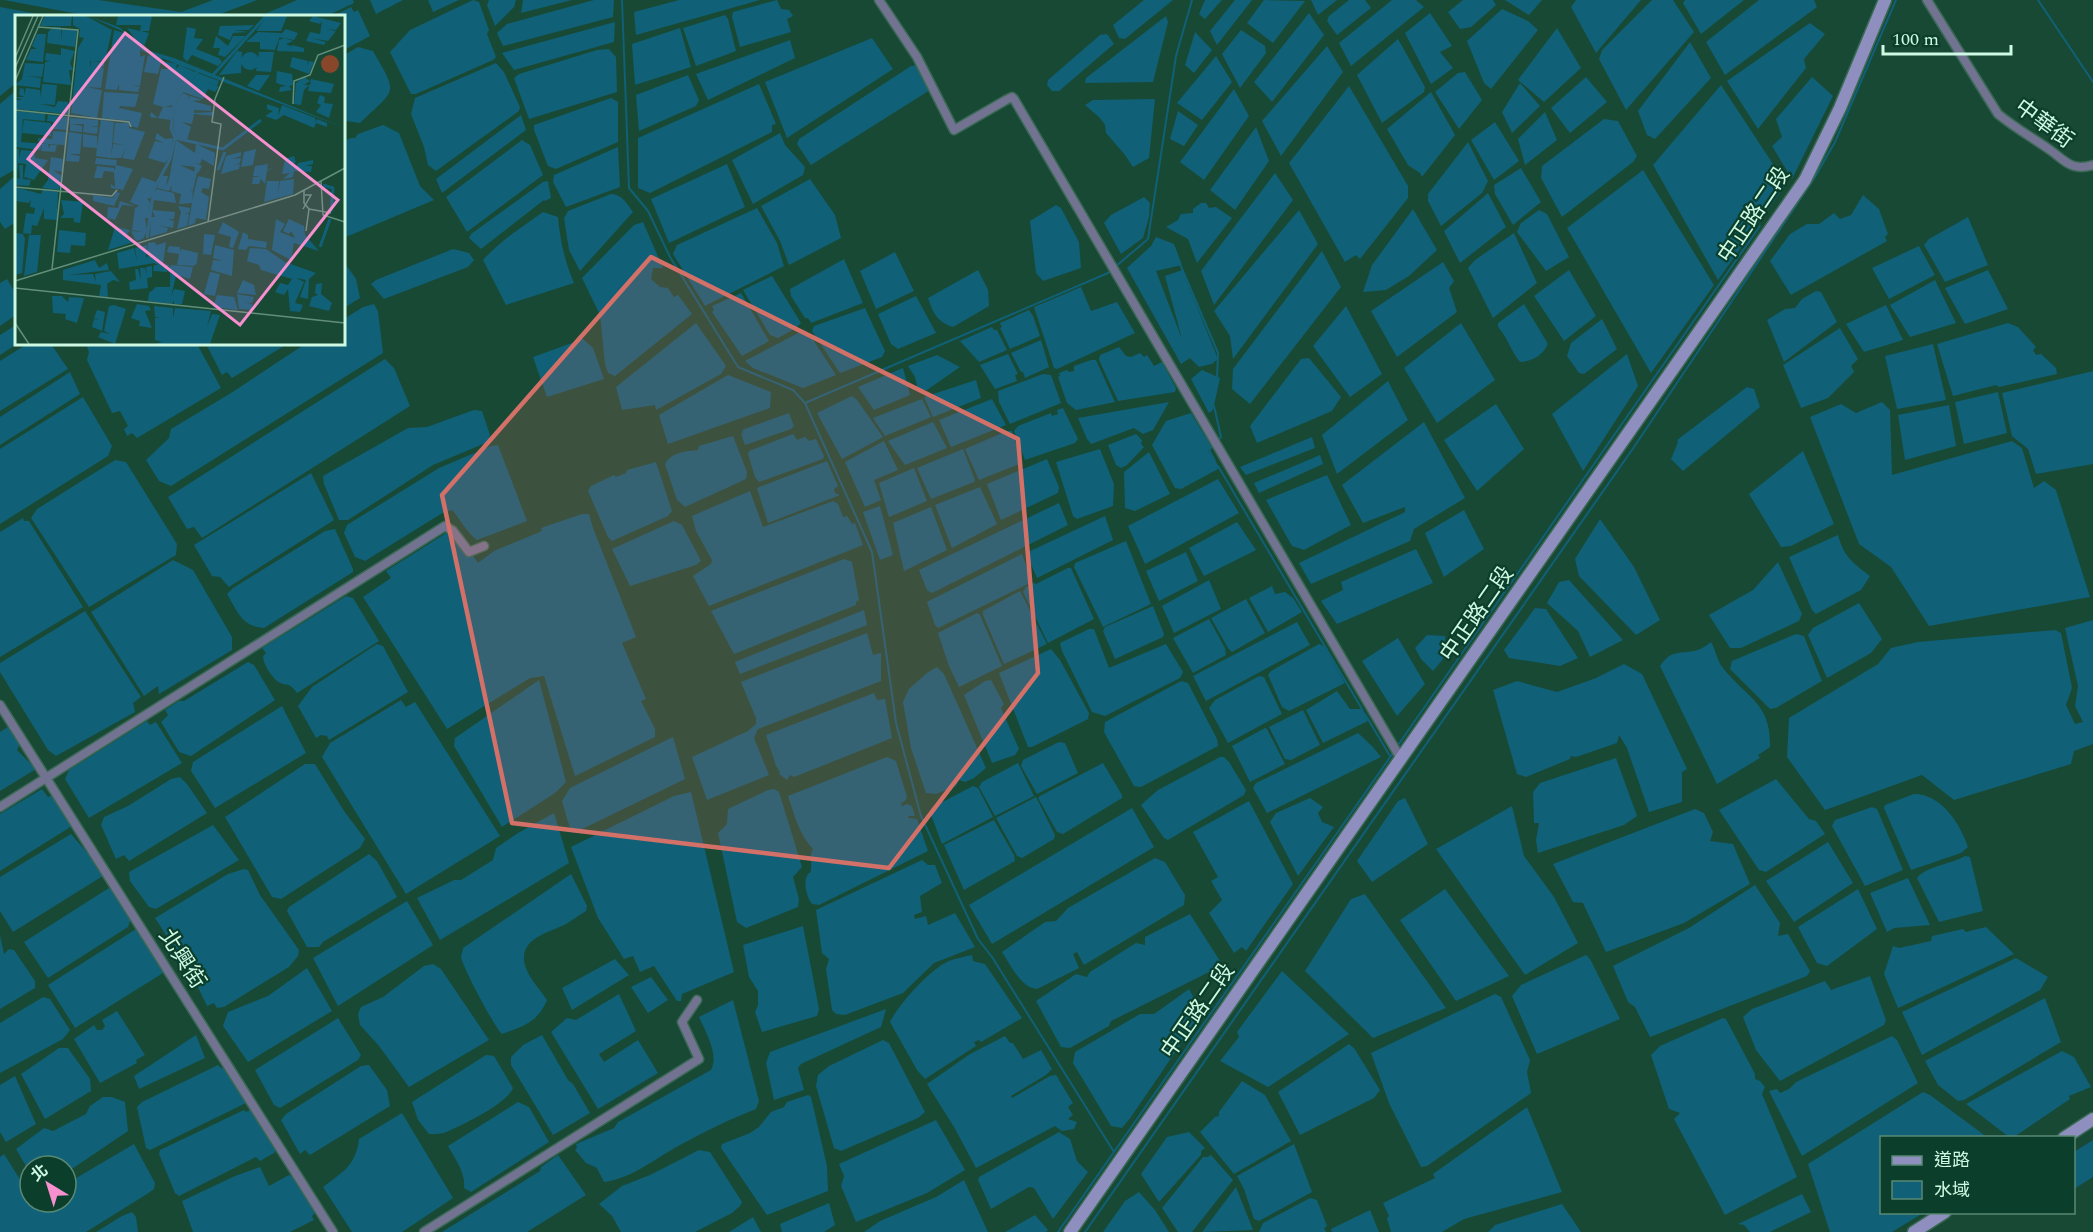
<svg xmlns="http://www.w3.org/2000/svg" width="2093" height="1232" font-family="Spectral,'Noto Sans TC',serif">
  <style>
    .water { fill: #106077 }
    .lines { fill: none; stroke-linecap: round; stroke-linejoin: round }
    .stream { stroke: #106077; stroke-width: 2 }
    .street-casing { stroke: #396954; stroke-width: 11 }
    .secondary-casing { stroke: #396954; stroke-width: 15 }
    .street { stroke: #727391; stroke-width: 8 }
    .secondary { stroke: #8e8fbf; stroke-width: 12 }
    .marked { fill: #d37169; fill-opacity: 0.2; stroke: #d37169; stroke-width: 4.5; stroke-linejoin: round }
    .labels { text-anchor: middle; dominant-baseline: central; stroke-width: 4.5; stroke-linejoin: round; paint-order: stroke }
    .street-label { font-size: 22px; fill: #cef9e3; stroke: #0b3e2b }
    .inset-river { fill: none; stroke: #106077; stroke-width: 3 }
    .inset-road { fill: none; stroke: #618f7b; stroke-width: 1.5 }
    .view { fill: #f690cf; fill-opacity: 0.15; stroke: #f690cf; stroke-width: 3 }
    .inset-edge { fill: none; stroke: #cef9e3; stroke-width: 3 }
  </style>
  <rect width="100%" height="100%" fill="#184935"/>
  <path class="water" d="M4 0H98L181 12 213 0H257L215 16H89Z
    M297 0H353L354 3 327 16H260Z
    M370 0H403L376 14Z
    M428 0H459L433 12Z
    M473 0 479 2 489 30 487 34 496 57 493 60 416 94H411L390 52 410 30Z
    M489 0H516L514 7 495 26 487 5Z
    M523 0H572L521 13Z
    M594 0H614L613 17 503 46 497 33 507 24Z
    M679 0H760L636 35 634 12Z
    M777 0 781 9 789 10 793 16 787 19 791 32 740 47 732 17 733 12Z
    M1144 0H1173L1125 39 1119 38 1113 25Z
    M1205 0H1222L1205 19 1199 14Z
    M1235 0H1252L1217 45 1210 31Z
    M1264 0 1305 1 1273 43 1247 23Z
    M1311 0H1337L1318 15Z
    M1349 0H1365L1371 8 1337 35 1327 21 1329 16Z
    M1392 0H1416L1424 7 1351 66 1339 43Z
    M1463 0H1493L1496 5 1471 27 1460 29 1448 12Z
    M1505 0H1542L1529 15Z
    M1576 0H1641L1596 53 1571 7Z
    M1652 0H1673L1694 32 1626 110 1599 59 1602 50Z
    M1685 0H1744L1701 34 1683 3Z
    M1759 0H1814L1817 7 1725 75 1706 42Z
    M0 7 48 16H16V83L0 96Z
    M351 7 354 12 358 10 370 36 344 50V16H333Z
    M1502 9 1528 21 1538 30 1491 89 1484 83 1467 41Z
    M1309 13 1324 35 1272 102 1254 82Z
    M1430 13 1452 46 1440 52 1453 68 1431 84 1405 33Z
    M725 15 728 19 736 51 696 66 683 28Z
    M1166 16 1168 22 1153 82 1085 83 1086 78Z
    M615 22 614 42 514 70 502 53Z
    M1810 23 1825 34 1804 59 1806 68 1758 129 1727 81Z
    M680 28 691 67 635 85 632 44Z
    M1557 28 1581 68 1544 102 1518 80Z
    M1241 30 1265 46 1266 53 1240 88 1222 54Z
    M1195 32 1212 50 1194 73 1185 65Z
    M1107 34 1114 44 1059 91H1052L1047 85 1048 80 1100 35Z
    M872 38 893 69 787 138 765 82Z
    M1398 39 1425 87 1424 92 1382 123 1357 75Z
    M790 40 795 58 708 100 696 74Z
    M1690 42 1711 78 1655 139 1647 135 1638 111Z
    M1327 46 1343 72 1281 156 1262 121Z
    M358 47 373 51C399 96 396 88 360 123L346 121 344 116V55Z
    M609 49 616 57 617 92 529 119 514 78 519 74 597 50Z
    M1216 56 1232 82 1202 120 1177 103Z
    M496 63 504 72 520 107 519 111 436 171 428 165 424 147 411 114 415 98Z
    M917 65 930 90 811 165 797 144 799 139 911 66Z
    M1465 72 1482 100 1459 129 1435 92 1458 73Z
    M688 75 699 100 696 106 639 131 636 95Z
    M1586 77 1607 102 1570 133 1551 108Z
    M1812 77 1833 96 1792 179 1772 146 1782 137 1776 119Z
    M1520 83 1540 106 1512 133 1502 112Z
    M759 84 776 124 772 125V132L650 193 638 188V138Z
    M1721 85 1786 184 1718 280 1653 165Z
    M1349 86 1408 186V198L1360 259 1356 255 1345 262 1289 163Z
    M1234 89 1249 116 1204 180 1180 162Z
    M16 90V169L0 178V104Z
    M1431 92 1455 135 1422 177 1420 173 1408 165 1387 129Z
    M611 98 618 102V142L556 169 548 166 534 130V125Z
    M1155 99 1149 158 1133 167 1125 155 1106 133 1105 125 1100 118 1085 105 1093 100Z
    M1178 111 1198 125 1184 146 1170 139Z
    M1545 112 1557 140 1525 165 1518 139Z
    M521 115 526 130 442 193 436 179Z
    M1604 119 1618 121 1637 156 1633 162 1562 217 1541 178 1542 166Z
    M1495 122 1519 161 1494 180 1471 140Z
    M383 125 399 133 420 186 434 200 346 237 344 236V141L351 138H355L358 134Z
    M1256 127 1269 161 1235 210 1210 190Z
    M780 133 785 145 805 167 803 175 753 204 732 160Z
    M522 140 530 145 543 175 467 232 446 197Z
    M1468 142 1488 181 1482 193 1441 226 1428 201V194Z
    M618 147 620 187 566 207 553 182 554 175Z
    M727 164 745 207 669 243 651 199Z
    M1521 168 1541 202 1513 225 1495 194 1494 185Z
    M1643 170 1714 285 1651 373 1567 228Z
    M1275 173 1293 200 1214 305 1201 271Z
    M16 175V222L5 229 0 222V189Z
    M810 179 835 215 841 238 789 265 780 241 761 206Z
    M548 181 551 198 545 201 544 200 481 249 469 238 471 234 543 182Z
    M1488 193 1506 227 1460 263 1444 231Z
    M611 194C622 194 627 204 633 212L580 271 569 250 564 218 568 211Z
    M1863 195 1879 209 1888 234 1885 237 1887 241 1791 295 1770 261 1790 234 1807 224H1819L1834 213 1840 219 1851 215Z
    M1144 197 1150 203 1149 217 1143 238 1121 254 1104 223 1111 215Z
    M1201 203H1206L1209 208 1216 207 1232 218 1197 263 1188 239 1166 227 1178 220 1181 214 1193 213V209Z
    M1056 205 1061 208 1079 242 1081 268 1043 281 1036 273 1030 221Z
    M757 208 777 243 784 266 705 306 673 254 677 245Z
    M1413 209 1437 250 1409 276 1386 290 1363 292 1372 265Z
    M1299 210 1318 244 1233 359 1230 336 1214 311Z
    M1539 210 1547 214 1569 257 1546 271 1517 232 1521 223Z
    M543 212 558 217C560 240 565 262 574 283L506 305 483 260C501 240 522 227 543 212Z
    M1968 217 1988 265 1945 282 1924 245 1929 239Z
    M643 222 663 268H653L651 279 660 287 668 288 674 297 678 295 692 314 615 376 608 373 605 364 600 315 582 278 634 225Z
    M1514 233 1537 283 1493 318 1468 268 1475 260Z
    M1156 237 1174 244 1182 265 1156 271 1182 339 1165 276 1182 270 1218 359 1212 364 1199 367 1190 358 1181 364 1127 268 1151 246Z
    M1919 246 1935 275 1889 299 1872 268Z
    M453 249 469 253 474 260 468 267 384 299 371 284 376 280Z
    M1322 251 1341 287 1250 404 1232 389 1233 369Z
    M895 252 914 291 876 309 860 271Z
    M844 259 863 303 811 323 808 318H805L791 296 790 289Z
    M344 262 356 279 360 298 344 308Z
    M1443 262 1454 281 1449 288 1457 312 1397 357 1371 311Z
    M978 270 988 290 989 306 953 327C937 322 933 313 928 298Z
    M1569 270 1596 316 1564 341 1534 296Z
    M1988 270 2008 309 1965 324 1945 288Z
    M772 276 801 323 796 328 778 338 770 335 743 290Z
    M7 279 16 294V315L0 326V283Z
    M1935 280 1956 323 1910 337 1890 305Z
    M1081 287 1091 311 1117 302 1135 333 1057 369 1054 368 1034 307Z
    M1816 291 1821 292 1837 322 1784 362 1767 320 1785 309 1795 308 1802 299Z
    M741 293 769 341 742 356 712 312 714 310 712 306Z
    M916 296 936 333 898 349 891 344 878 314Z
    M374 304 378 311 383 353 171 486 159 481 146 460 169 438 171 429 231 393 305 344H344V319L363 307Z
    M1524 304 1548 344C1542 356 1533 361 1520 362 1510 350 1508 338 1498 327V323Z
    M1886 305 1903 340 1864 352 1846 324Z
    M1346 306 1382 374 1350 397 1313 346Z
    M865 308 885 351 882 357 840 373 812 331 814 326Z
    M1029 310 1033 316 1040 336 1010 349 1000 328 1002 327 1000 323Z
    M1602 319 1617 349 1584 374 1579 373 1567 356 1571 343Z
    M696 323 726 366 721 374 656 410 655 405 622 410 616 387Z
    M1461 323 1495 380 1437 423 1404 368Z
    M2008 323 2018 327 2036 347 2033 350 2036 355 2041 354 2056 368 2057 374 1999 387 1996 385 1953 396 1937 344Z
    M16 325 17 344 0 355V335Z
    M992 327 994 330H997L1007 350 979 362 960 341Z
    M1840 328 1858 359 1851 366 1854 372 1828 398 1801 408 1783 365Z
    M804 330 810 335 836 375 803 388 753 368 745 361Z
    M583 339 593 348 604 379 547 397 533 357Z
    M1041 340 1049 367 1025 378 1023 372H1021L1011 353Z
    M27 344H51L68 369 0 411V361Z
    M86 344H197L221 388 137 438 132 433 127 436 124 429 128 426 120 411 112 413 87 360 89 352Z
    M206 344H287L232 378 227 372 222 375Z
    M1933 344 1946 400 1897 409 1885 356Z
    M1119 347 1126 356 1131 357 1140 353 1144 357 1147 355 1154 366 1162 362 1176 388 1175 392 1118 401 1099 360 1100 355Z
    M1008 354 1018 374 1015 375 1017 381 995 389 980 365Z
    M1627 354 1638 386 1583 471 1552 414Z
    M937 355 960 367 927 390H918L915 377 908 366Z
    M1309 358 1341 397 1332 411 1257 443 1250 426 1301 359Z
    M385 359 394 368 410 406 202 538 194 527 187 529 168 497Z
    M1091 360H1096L1115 402 1076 410 1067 403 1058 377 1060 376 1059 373 1067 370 1069 372 1074 371V366Z
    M903 368 910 395 874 410 858 387Z
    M1202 370 1220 378 1213 410 1209 413 1191 379Z
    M2093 371V464L2036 474 2028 449 2012 436 2002 393Z
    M70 372 80 394 0 445V417Z
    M1043 374 1051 375 1061 403 1010 424 999 402 998 391Z
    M728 375 771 392 770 408 668 444 659 415Z
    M976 380 981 398 933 417 924 397Z
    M1388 381 1408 420 1337 474 1322 435Z
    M1747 387 1754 389 1760 407 1683 471 1671 459 1678 442 1677 440Z
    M1998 392 2007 433 1964 444 1955 402Z
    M852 396 857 400 883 437 842 459 817 413Z
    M83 397 112 446 108 456 0 524V449Z
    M922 399 931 417 885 436 873 418Z
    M992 399 1006 425 951 447 939 420Z
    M1169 402 1153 430 1143 434 1134 428 1091 444 1087 439 1078 418Z
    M1882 402 1890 410 1892 475 2012 441 2022 448 2034 488 2044 481 2056 490 2090 597 1929 626 1891 567 1859 544 1810 417 1841 404 1856 413Z
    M1496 404 1524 449 1477 491 1444 440Z
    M1949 405 1956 446 1905 460 1898 415Z
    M1063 408 1078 439 1075 443 1025 460 1014 431 1018 426 1051 413 1052 416 1058 414 1057 410Z
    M474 410 482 411 490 435 488 442 433 465 348 520H339L324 484 323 476 408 428 427 427Z
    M789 413 794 426 791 429 745 445 741 434 743 432 742 430Z
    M1191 413 1211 446 1208 451 1220 468 1181 489 1175 488 1152 445 1166 421Z
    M933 422 947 448 905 465 888 441Z
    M1424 422 1465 498 1414 529 1410 541 1311 584 1299 563 1405 512V507L1363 523 1342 485Z
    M1007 431H1012L1022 463 979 480 965 449Z
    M793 434 797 440 805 437 809 441 816 439 824 456 823 459 759 482 755 477 748 454 749 451Z
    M1136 434 1142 440 1141 444 1144 447 1127 465 1121 468 1116 465 1108 445Z
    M733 436 747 472 746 479 685 507 677 500 665 464C671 452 687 451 698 450L699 446Z
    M1312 437 1315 448 1246 475 1240 467Z
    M884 441 898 470 874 480 881 500 865 507 845 462Z
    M498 445 527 521 477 540C467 533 460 519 452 510L444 512 365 561 355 557 344 533 347 525 439 468 491 446Z
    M963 449 975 480 974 482 931 499 917 468Z
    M1100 449 1114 484 1113 506 1077 519 1073 516 1056 462Z
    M1803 451 1834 524 1791 546 1781 547 1749 494Z
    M1149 452 1170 494 1135 511 1125 508 1124 472Z
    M1320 455 1323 464 1259 493 1254 483Z
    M1047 459 1059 487 1058 493 1001 520 987 484Z
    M115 460 126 462 177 544 176 555 89 607 31 518 37 509Z
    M827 461 838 486 834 489 835 493 840 495 768 523 757 488Z
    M656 462 672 511 668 516 612 541 608 537 588 491 591 486 614 475 616 477 626 473 627 470Z
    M914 468 927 501 889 517 879 483Z
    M311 473 334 520 229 587 220 577 212 576 194 545Z
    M1327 475 1351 525 1304 550 1292 546 1266 500Z
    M1218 479 1239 513 1145 564 1128 526Z
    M980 487 997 524 952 548 935 505Z
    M750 491 763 527 833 501 838 504 843 517 847 516 852 524 855 523 863 545 709 606 693 576 711 564 712 560 696 531 692 516Z
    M1059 503 1068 525 932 593 927 590 919 570Z
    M880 506 893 555 880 560 863 512Z
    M931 507 947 550 904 571 893 523Z
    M1464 510 1484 549 1444 577 1425 533Z
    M582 514H589L593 528 636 637 622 643 646 699 641 701 655 729V737L575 776 544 676 530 678 447 729 363 597 391 578 386 571 454 528 478 563 494 551 542 531 541 528Z
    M1105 516 1113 540 1037 578 1026 553Z
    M23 518 24 521H29L83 607 0 657V532Z
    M1600 519 1634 567 1660 620 1636 635 1579 576 1575 559Z
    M674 521 682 525 701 561 696 565 630 586 612 549Z
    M1237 522 1256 550 1204 576 1189 548Z
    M335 529 353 569V572L264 628C241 626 238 612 227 594L233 588 325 531Z
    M1838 535C1844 557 1852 562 1870 576L1861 590 1816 614 1812 610 1789 557Z
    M1126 541 1151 604 1103 627 1074 567 1075 563Z
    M1416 549 1433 583 1337 624 1321 601 1343 590 1341 582Z
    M1186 552 1198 581 1159 601 1146 571Z
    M1022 554 1031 579 1030 583 938 628 935 625 927 602Z
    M844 559 852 562 859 600 856 602V605L734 654 711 611Z
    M173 560 193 570 232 637V650L159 694 158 686 144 696 91 612Z
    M1778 562 1802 614 1799 621 1741 648H1730L1709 615 1753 590Z
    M1068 568H1071L1094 619 1048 643 1023 592 1026 587 1034 583 1036 584Z
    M1209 580 1221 609 1174 633 1162 606Z
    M1569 580 1623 640 1590 657 1578 631 1547 603 1559 582Z
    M1272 586 1275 594 1285 592 1293 598 1302 612 1268 632 1249 598Z
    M1020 591 1047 644 1004 664 983 615V611Z
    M346 596 353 598 379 641 297 693C288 680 287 688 277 681 271 676 263 664 263 656L266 653 262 648Z
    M1246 599 1265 633 1232 652 1228 648 1211 618Z
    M1859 603 1882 639 1871 653 1827 678 1808 635 1813 628Z
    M1153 606 1164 634 1163 637 1115 659 1103 631 1105 627Z
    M1535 608 1546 609 1578 658 1560 666 1509 658 1504 650Z
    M864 610 867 625 740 674 735 662Z
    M85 611 141 697 133 703 135 712 56 756 48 750 0 672V663Z
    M977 613 980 615 1002 666 959 687 949 666 938 633Z
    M1209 619 1225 648 1226 655 1193 673 1173 638Z
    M2093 620V744L2074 751 2071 764 1954 800 1922 775 1825 810 1787 757 1789 718 1878 664 1891 648 1918 642 2055 630 2061 633 2072 688 2066 705 2075 724 2083 722 2075 706 2078 686 2065 628Z
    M1297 622 1310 645 1206 701 1193 676Z
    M1089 629H1094L1109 668 1166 644 1183 672 1180 678 1105 716 1092 712 1062 651 1060 643Z
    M867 633 873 655 881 653V681L758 729 754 738 769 775 707 800 692 757 748 731 756 724V718L741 682Z
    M1796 634 1804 636 1822 681 1776 708 1770 709 1730 669 1732 661Z
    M1427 635 1445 636 1446 647 1440 651 1444 658 1433 671 1421 659 1415 648Z
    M1398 638 1425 684 1397 716 1362 661Z
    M1711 642C1716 650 1717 661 1723 668 1748 699 1771 703 1770 747L1758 755 1760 758 1717 784 1660 666C1671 650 1677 654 1694 651 1700 650 1706 646 1711 642Z
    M377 644 383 646 408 692 329 740 327 736 321 735 316 738 298 706 312 687Z
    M1319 644 1324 646 1345 683 1289 711 1282 707 1268 675 1271 671Z
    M1051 649 1060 660 1089 713 1088 719 1032 747H1028L999 673Z
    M248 662 254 665 275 700 191 756 179 752 161 722 168 715 165 710 179 701H184Z
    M1624 664 1642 674 1687 769 1682 772V802L1649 812 1627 748 1619 735 1617 743 1576 757 1571 756 1570 759 1526 777 1517 774 1493 690 1517 681 1557 692 1596 678Z
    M937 667 944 674 986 768 974 778 965 782 959 780 956 786 936 794 926 793 911 748 903 702 909 689 927 673Z
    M1259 676 1264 677 1282 714 1228 743 1209 708 1215 700Z
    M539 680 566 782 555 793 502 827 454 746 455 738Z
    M991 680 1004 704 1001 708 1019 749 1015 755 992 763 964 695 985 681Z
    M1181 681 1188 683 1217 739 1218 746 1141 787 1134 786 1104 732 1105 722Z
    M1337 691 1350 709H1363L1368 721 1323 743 1306 710Z
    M874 693 877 700 885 699 892 738 794 777 790 775 787 780 779 774 780 772 776 766 766 735Z
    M401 700 406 707 415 702 500 836 406 894 322 757 330 743Z
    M282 706 306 753 215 808 191 771 193 762Z
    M1303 710 1320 745 1291 760 1285 759 1269 727Z
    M147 721 150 725 156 722 182 763 89 818 65 779 69 770Z
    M11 725 21 741 17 750 36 769 0 791V732Z
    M1265 728 1267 729 1285 764 1250 782 1232 746Z
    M1358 733 1373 747 1381 757 1267 813 1253 788 1256 783Z
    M673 737 685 779 574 833 569 825 562 801 570 788Z
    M1059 742 1065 743 1078 773 1037 794 1021 766 1023 760Z
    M887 757 896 761 907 797 905 801 901 803 902 806 907 804 912 806 915 816H909L908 818 917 819 928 851 819 905 812 904C807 898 803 883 807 876 810 870 811 875 811 868 812 860 809 855 813 849 799 834 794 814 788 796Z
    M1220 757H1224L1229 762 1246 790 1244 795 1168 840 1164 838 1141 805 1158 790Z
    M1616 758 1637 816 1624 825 1538 853 1536 840 1539 823H1534L1533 792 1540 783Z
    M1018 763 1034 796 995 816 979 787 982 782Z
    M1103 763 1122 795V798L1063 834 1057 832 1038 798 1040 796Z
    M305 764H315L344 811 365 839 360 848 281 899 272 897 225 817Z
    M180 777 187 784 207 813 129 861 124 855 116 859 101 825 104 817 128 806 171 779Z
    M1776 779 1809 819 1816 821 1825 834 1766 872 1759 870 1719 810Z
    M973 786 978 788 993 817 942 844 931 815V808Z
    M42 789 48 797 55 794 72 826 0 871V814Z
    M774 789 779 792 802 867 793 877 799 899 798 907 746 928 737 922 718 833 727 824 728 809 768 790Z
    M691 792 734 972 682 994 681 1001H677L654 966 640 972 633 956 624 959 598 918 571 847 674 796Z
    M1914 794C1942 794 1960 824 1968 847L1961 853 1911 870 1884 808 1885 805Z
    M1036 797 1055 835 1054 839 1022 858 1017 856 996 818Z
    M1310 798 1323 807 1318 813 1322 822 1334 827 1298 876 1270 822 1276 813Z
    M1405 798 1428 844 1372 882 1357 861 1398 801Z
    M1249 801 1293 884 1246 951 1242 947 1234 953 1209 913 1222 900 1211 881 1218 877 1193 832Z
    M1512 806 1524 856 1554 897 1578 943 1525 975 1436 849Z
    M1872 807 1877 809 1903 870 1865 886 1832 826 1835 820Z
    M1132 808 1154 847 992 944 969 905Z
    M1695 809 1704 813 1713 832 1710 841 1733 844 1750 884 1684 923 1606 952 1583 903 1573 902 1553 864Z
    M554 813 569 863 440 940 417 898 454 880H461L493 860 496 848 518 833Z
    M994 820 1014 855 1015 861 964 890 944 845Z
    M213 825 239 860 156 909 149 907 130 881 129 872Z
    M71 834 106 874 13 932 0 911V877Z
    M1828 842 1853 883 1794 922 1766 881Z
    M369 854 377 861 397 897 323 942 319 947H307L287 911 289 907Z
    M1965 856 1970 857 1983 911 1939 922 1917 878C1926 866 1952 864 1965 856Z
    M1155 858 1165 862 1185 895 1184 905 1084 965 1077 952 1073 954 1079 968 1037 989C1021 988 1010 964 1002 952L1045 922 1056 921 1068 908Z
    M922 860 928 865H935L942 883 920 896 922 912 914 915 915 919 926 916 928 925 955 913 975 947 934 963 903 993 845 1015 836 1014 832 1010 826 969 829 959 822 953 816 910Z
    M244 869 248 870 260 895 299 950 298 956 289 967 224 1007 217 1008 214 1003 207 1006 193 977 155 918 228 874Z
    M571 874 587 906 586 911C579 915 573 920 566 924 551 932 523 937 524 959 524 973 540 989 547 1000 538 1022 524 1026 502 1034 495 1028 462 966 461 957 461 954 463 951 463 948Z
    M1908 878 1930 925 1894 928 1887 932 1870 893Z
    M1755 885 1780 923 1778 936 1788 934 1810 971 1807 976 1650 1037 1635 1007 1628 1002 1613 966 1689 928Z
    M112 886 131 918 128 927 48 978 24 942Z
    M1445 889 1509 976 1456 1001 1400 920Z
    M1858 889 1877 929 1827 966 1817 963 1798 927Z
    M1365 894 1446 1008 1373 1038 1305 971 1351 899Z
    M407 901 433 945 338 1006 313 958Z
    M1190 914 1220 961 1217 968 1111 1021 1109 1026 1070 1048 1061 1047 1036 1001 1076 974 1087 977 1090 972 1136 943 1145 945V937Z
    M803 926 819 1009 817 1016 762 1032 755 1012 758 1005V991L749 977 743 945Z
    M1986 927 2014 954 1898 1008 1884 974 1893 946 1899 948 1931 941 1932 936 1963 929 1966 932Z
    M136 929 139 935 142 934 163 973 75 1028 48 985Z
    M0 935 4 954 9 949 14 950 35 981V988L0 1009Z
    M972 955 973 961 985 964 1022 1018 981 1042 979 1040 974 1042 976 1046 925 1079 917 1070 890 1022C899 1004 930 969 949 961 956 958 965 957 972 955Z
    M1586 955 1590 959 1620 1019 1537 1054 1512 996 1521 985Z
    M2016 958 2048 977 2040 990 1922 1055 1902 1012Z
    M615 959 629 975 572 1010 562 988Z
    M433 964 441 969 489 1040 409 1087 379 1046 360 1025 358 1014 361 1007 383 997 424 966Z
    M307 968 332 1011 248 1062 223 1026 228 1012 268 996Z
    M1282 971 1349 1034 1268 1087 1220 1061 1239 1037 1237 1032Z
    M1870 976 1886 1020 1884 1025 1780 1081 1756 1050 1743 1017 1752 1009 1825 981 1831 990Z
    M651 977 668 1000 648 1013 631 987Z
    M1189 989 1202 1013 1131 1117 1122 1128 1111 1126 1073 1063 1075 1052 1140 1014H1154Z
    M619 994 636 1031 599 1054 604 1062 638 1040 658 1073 598 1109 551 1032 567 1018 576 1020Z
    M1495 994 1501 997 1530 1060 1527 1072 1531 1093 1427 1166 1421 1167 1389 1103 1371 1053Z
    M43 997 50 999 70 1030 63 1039 0 1073V1023Z
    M2045 998 2061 1042 1964 1100 1958 1101 1938 1085 1925 1061Z
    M733 1000 759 1101 756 1109C730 1119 704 1132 680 1145 656 1158 631 1179 604 1182L597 1168 586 1163 575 1150 577 1148 576 1144 614 1128 618 1122 711 1070C719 1054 706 1033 699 1017Z
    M886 1009 881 1027 801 1064 798 1068 804 1090 774 1100 766 1063 770 1052Z
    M117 1011 145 1055 136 1060 137 1063 100 1083 74 1039 94 1025 97 1030H102L105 1026 102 1020Z
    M338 1018 361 1055 358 1060 280 1108 274 1105 255 1070Z
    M1723 1018 1726 1019 1755 1074V1079L1760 1081 1765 1087 1762 1094 1797 1177 1725 1215 1674 1119 1680 1113 1669 1109 1651 1055 1660 1046Z
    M196 1035 205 1058 139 1089 134 1076Z
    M542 1035 568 1080 573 1084 590 1113 553 1135 511 1065V1057L523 1045Z
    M1005 1036 1010 1043H1013L1023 1059 1041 1050 1052 1069 1046 1075 1011 1096 1012 1098 1050 1076 1056 1075 1073 1103 1068 1107 1073 1115 1068 1119 1077 1122 1074 1129 1062 1131 1055 1126 976 1168 954 1127 927 1084 970 1054Z
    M1892 1036 1897 1040 1918 1083 1802 1156 1769 1091 1777 1089 1780 1093 1789 1089 1796 1082Z
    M883 1040 889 1043 925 1112 918 1118 841 1151 834 1148 816 1086 818 1075 829 1066Z
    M1349 1044 1354 1048 1380 1090 1374 1098 1300 1135 1278 1092Z
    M59 1048H68L90 1079 91 1091 45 1119 21 1074Z
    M2062 1051 2074 1057 2091 1087 2069 1096 2070 1099 2014 1137H2009L1966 1104Z
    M486 1055 494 1056 513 1088C507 1104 461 1126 444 1133 439 1134 434 1134 429 1134L418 1120 412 1102Z
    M218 1065 221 1068 226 1067 248 1102 150 1150 146 1148 137 1107 142 1102Z
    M369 1065 387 1090 390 1106 310 1155 305 1150 300 1154 281 1120 286 1114 361 1066Z
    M15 1076 36 1124 6 1142 0 1132V1085Z
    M1242 1081 1265 1095 1291 1141 1234 1174 1200 1132 1215 1117 1219 1116V1112Z
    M1923 1092 1930 1095 1987 1137 1882 1138V1212L1923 1213 1892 1232H1830L1808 1164Z
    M808 1095 811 1097 827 1166 828 1191 767 1215 721 1148 722 1144 750 1133 759 1127 771 1112 784 1107 787 1102Z
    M103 1097H112L125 1102 128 1131 66 1173V1166H30V1173L16 1149 44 1128 53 1131 86 1114 90 1106Z
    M518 1102 529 1107 549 1142 471 1192 464 1188C466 1173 455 1159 448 1146Z
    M1527 1107 1562 1192 1464 1219 1442 1232H1391L1387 1218 1389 1216 1383 1203 1435 1178 1433 1174Z
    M252 1109 276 1149 274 1153 260 1161 256 1157 179 1196 175 1193 159 1154 160 1150 244 1110 246 1112Z
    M402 1113 453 1198 402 1232H352L323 1187C343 1172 356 1165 359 1139Z
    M936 1120 965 1170 927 1193 856 1222 841 1186 844 1176 839 1164Z
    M1059 1132 1070 1139 1077 1161 1088 1172 1053 1219 1034 1188 1029 1187 991 1209 978 1180 979 1177Z
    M1189 1132 1205 1148 1201 1151V1155L1159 1202 1141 1174 1167 1137Z
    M2093 1140V1177L2074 1189V1152Z
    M134 1144 155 1183 154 1189 147 1194 86 1232H0V1157L4 1154 30 1195V1202H66V1184Z
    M1294 1144 1312 1192 1259 1221 1254 1219 1244 1189 1237 1176Z
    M699 1150 710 1152 742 1202 740 1206 732 1213 695 1232H621L612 1216 599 1204 622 1186 650 1175Z
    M558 1155 586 1195 527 1232H442L540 1171 541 1167Z
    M1211 1155 1233 1180 1192 1232H1178L1162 1208 1203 1157H1208Z
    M260 1167 269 1186 289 1175 293 1177 315 1213 312 1216 314 1220 290 1232H193L182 1201 235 1176Z
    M964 1180 988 1232H864L880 1221 936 1197Z
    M1236 1187 1253 1230 1202 1232Z
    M1139 1192 1155 1210 1169 1232H1103L1125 1201Z
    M1802 1194 1811 1212 1770 1232H1750L1744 1225 1738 1224Z
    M1310 1198 1317 1200 1327 1226 1324 1228 1326 1232H1259L1263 1223Z
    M829 1203 835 1225 824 1232H782L780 1224Z
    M1562 1204 1581 1232H1488L1495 1225Z
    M1370 1210 1379 1232H1332L1331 1229Z
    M132 1212 136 1217 138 1232H96L122 1216Z
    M1035 1215 1048 1230 1046 1232H1005Z
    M753 1217 761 1232H729Z"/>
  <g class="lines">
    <path class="stream" d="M622 0 629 188 648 211 670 257 738 367 793 390 805 403 872 552 896 723 921 816 978 939 992 957 1114 1152
      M2038 0 2093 82
      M1180 264 1218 353 1217 379
      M805 403 1108 273 1148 239 1176 56 1192 0
      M1214 406 1221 437 1218 440
      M1214 444 1209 450 1215 461
      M1218 466 1362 709
      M1365 714 1390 756
      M1396 748 1760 226
      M1058 1232 1393 753
      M1085 1232 1634 447 1815 177 1835 142 1896 0"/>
    <g class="street-casing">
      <path id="street" d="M879 0 917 57 954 130 1006 100 1012 97 1014 99 1401 759
        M1927 0 1998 114C2015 128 2033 138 2050 150 2059 156 2064 163 2074 166 2081 168 2086 167 2093 165
        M0 705 333 1232
        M0 807 445 526 453 531 469 552 484 546
        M424 1232 699 1059 682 1022 697 1000"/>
    </g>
    <g class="secondary-casing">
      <path id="secondary" d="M2064 1138 2093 1119
        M1070 1232 1805 180 1840 108 1885 0
        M1914 1232 1945 1212"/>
    </g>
    <use href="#street" class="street"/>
    <use href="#secondary" class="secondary"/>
  </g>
  <path class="marked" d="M651 257 1018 439 1038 673 889 868 512 823 442 495Z"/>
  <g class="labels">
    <g class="street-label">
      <text transform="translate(2044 124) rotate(36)">中華街</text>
      <text transform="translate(1754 215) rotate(-56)">中正路二段</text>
      <text transform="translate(1477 614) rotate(-55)">中正路二段</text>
      <text transform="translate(182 959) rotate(57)">北興街</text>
      <text transform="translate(1198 1011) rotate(-55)">中正路二段</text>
    </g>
  </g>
  <g transform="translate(15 15)">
    <rect width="330" height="330" fill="#184935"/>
    <path d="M306 49a9 9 0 1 1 18 0a9 9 0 1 1-18 0Z" fill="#88472b"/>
    <path d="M30 1H57L56 11H25ZM58 1H71L97 15 90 46H75V54L76 46 89 47V52L81 51 89 53 86 73 71 72 87 75 82 103 56 98 63 33 69 23 64 22 65 14 58 10ZM73 1 104 12 123 28 112 13 125 16 126 10H101L103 1H137L134 16H126L134 18 128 34 159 43 330 113 125 35V42L130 40 125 71 117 70 125 72 123 77 104 75V69L102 75 90 74 99 15 109 18 121 31 107 16ZM252 1H272L266 16H241ZM298 1 326 8 321 15 311 14 321 16 313 26 296 23 311 27 309 30 291 26 295 17 305 19 307 6 305 9 294 6ZM239 10 234 15H219L233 17 218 18 215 25 203 20 205 11ZM38 12H46V26L47 14H62L60 32 32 28 33 17ZM172 12 181 14 179 23 188 24 172 47 168 42ZM271 14 283 18 279 25 269 23 278 26 271 29 276 31 274 35 277 30 289 33V37L262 36 264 25 269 23 263 22ZM243 17 266 18 260 35 245 34V27H231ZM22 19H31L28 47 11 45 16 34H22L17 31ZM201 21 213 31 218 21H231L210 42 203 40 205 33H198ZM46 33 60 36 55 48 58 55H54L56 70 28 67 30 47 35 46 30 45 31 38 46 40ZM181 34 204 43 207 47 203 51 177 40ZM222 36 227 37 226 58 204 60ZM244 37H259L256 57 241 56ZM226 46a9 9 0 1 1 18 0a9 9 0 1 1-18 0ZM133 40 147 43 143 59 129 57ZM277 42 293 46 292 51 294 46 299 47 294 59 275 52ZM148 46 162 49 161 54 164 50 180 57 158 90 149 92H158L156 105 135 102 136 97 143 103 148 92 138 89 146 54H154ZM10 48 29 49 27 62 11 61 26 63 25 73 0 70 7 64ZM262 56 277 59 278 70 274 71 277 75 264 77 265 72 271 71 261 68ZM183 58 204 66 202 71 185 64 204 72 200 77 193 74 188 84 168 77ZM241 60H255L244 76 232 71ZM289 62 295 66 289 70H295L296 64 319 69 316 78 293 76 294 70 289 75 286 90 279 89 281 68ZM27 69 42 70 40 90 25 89 40 92 43 86 53 87V99L0 94V85H7L0 82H10L4 80 5 73 9 74V80L11 73 25 75 26 83ZM89 77 124 79 120 92 105 91 104 93 127 98 123 113 116 111 115 106 87 103ZM168 78 174 81 173 85 175 81 188 85 177 86 196 91V96L179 95V98L198 97V101L179 99 177 109 167 107 176 112 172 125 161 122 158 114 160 88ZM305 80 310 82 309 88 318 89 314 103 301 97 306 90 302 88ZM252 89 264 93 263 101 267 90 300 103 301 107 302 104 312 108V112L301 108 299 113 269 100 261 105 250 101 258 96 252 94ZM0 96 30 99V106L8 104 6 127 32 129 23 127V123L37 124 38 116 51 117 50 130 33 129 34 134 35 130H42L40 137 26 136 27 130 25 135 0 132ZM33 100 52 102V115L38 114V107L32 106ZM55 103 83 105V111H74L83 112 82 119 68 117 69 109H57L67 111V117L55 116ZM9 105 36 108V121L7 118ZM86 105 99 107 96 142 98 129 110 130 98 128 100 108H115L114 113 130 117 119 145 107 143 111 132 106 143H95L81 141 82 133 68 132V119L82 121V132ZM54 117 67 119 65 139H54L65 141 64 147 51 146ZM142 118 150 124 158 123 155 142 150 148 133 143 140 126 149 128 140 124ZM161 125 180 138 181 129 200 138 199 151 187 144 185 149 180 148 187 151 183 158 179 157 180 152 165 150 182 158 178 175H174L178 176 177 186 183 161 196 164 194 174 188 173 186 177 194 182 191 205 181 203 180 208 173 211 177 188 164 189 166 179 156 176 157 170 154 176 142 173 146 161H153L151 171 154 165ZM0 134H4V143L6 135 19 136 20 143 33 145 19 165 9 162 11 149 3 148 2 163 5 164 4 150H8V164L16 165 14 171 0 170ZM241 134 238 150 226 152 229 137ZM226 137V141L217 144 226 143 225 148 218 150 225 149 224 154 206 159 211 141ZM279 141 281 148 276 149 281 153 283 148 298 145V149L290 151H297L296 157 279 156 278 162 268 164 275 158 267 159 270 144ZM36 142 48 144 47 157 38 155 47 161 44 175 27 173 33 165ZM81 143 102 145 101 150 118 154 108 175 96 173V169L100 172 99 157 89 156 87 163H79L82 151 99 153V156L101 151 80 149ZM253 149 252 155 259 152 252 156 250 169 246 164 244 169H237L238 162H247L238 161 240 151ZM127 162 141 167 136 183 132 184 135 187 134 203H130L132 216 128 224 121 226 116 216 128 217 117 215 120 193 124 191 115 187ZM279 164 278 179 249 187 252 166H264L263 180 265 166ZM0 172 26 179 28 175 43 177 42 205 29 204V193L22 211 17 210 16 219 8 218 11 198 19 199 20 193 15 192 16 184 14 188 0 186ZM141 174 159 178 161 188 138 185ZM101 177 105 178 99 191 78 186V180L98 183ZM46 185 68 187 65 208 59 207 58 200V203H45L49 199ZM105 186 120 191 107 190 100 205 92 203 93 192 103 193ZM163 191 175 193 174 198H169L174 199 172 211 162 214 166 197ZM137 195 160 197 159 204H153L159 206 158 213 142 210 153 213 152 217 135 222 136 202H140ZM261 204 270 209 265 217 280 223 276 216 274 219 268 216 274 204 289 211 290 220 304 236 279 228 276 245 257 235ZM208 207 224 217 218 233 214 232 216 222 203 218ZM100 212 115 215 110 222 119 227 93 235ZM44 215 71 218 70 231 56 230 55 238 42 237ZM228 217 233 220V224L252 227 251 233 234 231 231 235 223 234ZM0 218 8 219 10 224 7 258 0 260ZM189 219 200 220 196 240 188 239ZM14 220H26L22 257 9 261ZM139 227 142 230 151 227 148 249 154 250 152 257 138 256 139 250H143L139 248 104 254 102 238 119 233 122 246 120 233 132 230 131 243 137 238 132 239 133 228ZM200 230 219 235 217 261 196 255 198 245 208 246 198 243ZM154 231 165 232V238L166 234 183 238 182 248 179 251 162 250 164 239 152 237ZM235 233 251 234 270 247 301 258 294 264 293 284 285 282 291 265 281 263 289 267 280 288 288 290 285 297 275 296 273 274 269 280 260 277 265 268 273 270 277 264 246 255 244 250 232 246ZM80 245 84 253 92 248 94 255 53 260 78 259 81 267 80 259 96 256 105 267 98 265 92 269 93 282 84 281 86 270 48 265V255ZM156 250 178 252 175 264 153 257ZM137 251V262L132 263 133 273 115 275 114 267 121 265 120 254H123L126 265 125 253H130L132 260 131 252ZM195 257 205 259 200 281 189 279ZM155 258 161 261 156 282 159 274 170 276 167 289H159V285L157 289 133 286 134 278 141 272H155ZM228 265 239 270 241 280 222 278ZM307 268 306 279 317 288 314 296 294 291 297 282 303 280 300 278 301 269ZM222 279 239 282 237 288 229 287 237 289V295L224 294ZM202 280 219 282 223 295 198 292ZM37 281H47L53 287 54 282 69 283 62 308 50 304 51 299 38 298ZM122 289 134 291 136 295 130 296 137 313 124 311 125 306 116 303ZM99 290 111 294 100 329 83 322 86 317 95 319 89 316 94 291ZM139 291 158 293V303L160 293 196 296 192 312 197 299 205 300 195 329H139L147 327 140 325V303H146L140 302ZM82 295 90 297 87 316 77 312 79 304 84 305 79 303Z" fill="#106077"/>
    <path class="inset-river" d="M198 60 251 1M160 123 208 134 246 105M203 155 210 137M308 170 318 173 316 197M132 223 139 174 155 144 160 123 156 114 159 87 184 54M305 232 315 204"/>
    <path class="inset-road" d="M23 12 63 15 37 254M0 43 18 1M0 53 23 1M0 66 28 1M278 89 279 66 295 60 303 40 330 30M0 95 114 107 116 112M306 166 308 200 330 207M0 172 97 181 102 175M289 175V188L294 194 291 216M288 194 296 180H290M294 194 316 198M193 207 206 109 197 107 200 84 209 62M0 266 280 180 330 153M0 273 330 308M0 308 14 329"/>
    <path class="view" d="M110 18 323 185 225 310 13 144Z"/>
    <rect width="330" height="330" class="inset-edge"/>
  </g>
  <rect x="1880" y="1136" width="195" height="78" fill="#0b3e2b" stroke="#598975" stroke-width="1.5"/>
  <rect x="1892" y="1156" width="30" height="9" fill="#8e8fbf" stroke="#598975" stroke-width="1.5"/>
  <text x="1934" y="1166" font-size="18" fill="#cef9e3">道路</text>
  <rect x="1892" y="1181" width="30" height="18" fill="#106077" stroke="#598975" stroke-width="1.5"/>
  <text x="1934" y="1196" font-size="18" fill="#cef9e3">水域</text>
  <g transform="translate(48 1184) rotate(322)"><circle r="28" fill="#0b3e2b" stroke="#598975" stroke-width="1.5"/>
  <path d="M0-4.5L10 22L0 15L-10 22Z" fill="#f690cf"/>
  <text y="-9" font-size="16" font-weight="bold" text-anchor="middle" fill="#cef9e3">北</text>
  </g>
  <path d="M1883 45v9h128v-9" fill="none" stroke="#cef9e3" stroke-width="3"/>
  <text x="1892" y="45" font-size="18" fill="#cef9e3" stroke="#0b3e2b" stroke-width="4.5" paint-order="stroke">100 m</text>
</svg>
